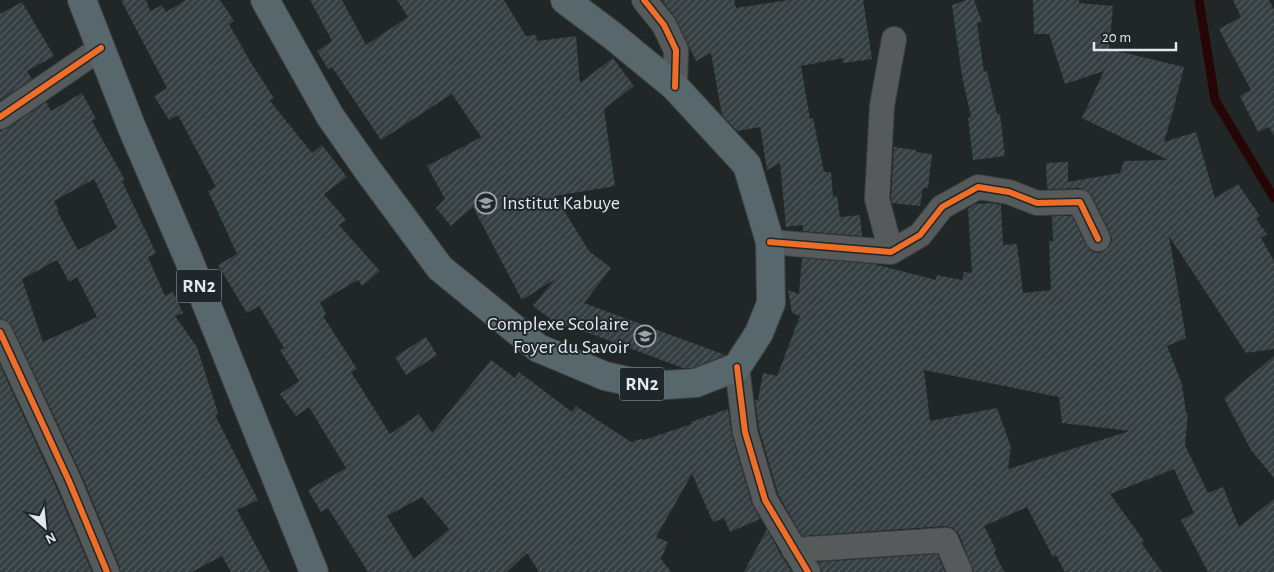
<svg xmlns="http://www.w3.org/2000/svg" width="1274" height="572" font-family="'Alegreya Sans',sans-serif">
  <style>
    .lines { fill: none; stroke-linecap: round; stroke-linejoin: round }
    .stream { stroke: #250604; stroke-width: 9 }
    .building { fill: url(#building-hatch); fill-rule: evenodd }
    .street-casing { stroke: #3e4244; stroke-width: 26 }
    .highway-casing { stroke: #3e4244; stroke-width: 30 }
    .street { stroke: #575a5b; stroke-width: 24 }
    .highway { stroke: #57676c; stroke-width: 28 }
    .cycleway-casing { stroke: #1e272a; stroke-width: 9 }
    .cycleway { stroke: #ee6e29; stroke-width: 6 }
    .labels { text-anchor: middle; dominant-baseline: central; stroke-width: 4; stroke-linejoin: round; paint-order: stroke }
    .shield { fill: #1e272a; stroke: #a6adb0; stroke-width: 1 }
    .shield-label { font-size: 19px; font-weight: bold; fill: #e1e7ea }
    .poi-label { font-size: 20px; fill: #e1e7ea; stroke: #1e272a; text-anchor: start }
  </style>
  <defs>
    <pattern id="building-hatch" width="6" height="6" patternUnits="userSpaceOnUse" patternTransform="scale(1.25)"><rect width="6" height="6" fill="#353f42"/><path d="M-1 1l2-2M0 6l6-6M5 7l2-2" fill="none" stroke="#525b5d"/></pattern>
  </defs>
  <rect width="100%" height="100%" fill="#212627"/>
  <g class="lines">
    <path class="stream" d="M1199 0 1215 100 1274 198"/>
  </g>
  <path class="building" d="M121 0H146L150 11 162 5 166 12 186 0H220L234 21 229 24 251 63 274 98 270 101 312 153 322 145 347 177 324 194 346 220 339 225 380 271 362 286 358 280 320 302 326 314 323 316 357 369 351 372 390 434 419 414 432 433 491 360 515 378 519 372 572 412 576 406 631 442 641 439 644 440 692 424 691 422 728 409 732 436 752 504 760 519 730 532 724 518 713 522 692 474 656 537 668 542 661 559 671 572H539L527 553 507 572H368L328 508 321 512 308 490 346 468 309 407 296 416 280 394 299 381 280 350 284 348 259 306 247 313 218 265 237 254 208 191 216 187 178 115 169 120 154 96 167 88ZM422 497 449 529 414 559 387 516Z
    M310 0H342L366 45 408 17 397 0H504L526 36 536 35 537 41 576 36 580 83 613 58 634 86 604 109 615 186 555 196 589 251 611 268 584 303 725 355 693 368H683L567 325 564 329 533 306 555 279 522 300 473 207 451 226 436 208 445 199 427 166 481 137 452 94 381 140 332 67 328 69 317 51 332 41Z
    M662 0H734L736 8 789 0H863L872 59 843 63V58L801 66 810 119 813 118 824 172H831L833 197 837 196 840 217 860 215 862 236 803 231V225L786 227 780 163 767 170 760 127 737 131 722 115 711 53 696 61 676 19Z
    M967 0H974L982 22 977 23 984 72 987 71 997 114H1000L1005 156 973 160 968 118 971 117 962 76 952 5Z
    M1033 0H1079V3L1113 6 1109 49 1184 67 1173 111 1164 142 1196 132 1215 198 1238 184 1260 216 1256 219 1267 234 1261 238 1274 261V349L1246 353 1169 236 1186 338 1167 346 1182 384 1186 413H1188L1185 445 1208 493 1223 487 1239 527 1274 499V572H1208L1181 520 1194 513 1174 469 1110 494 1144 541 1142 544 1162 572H1065L1056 555 1053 557 1027 507 984 526 996 550 994 552 1004 572H974L959 534 953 528 945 526 802 536 778 494 759 429 755 400H758L763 373 777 376 800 316 792 313 788 290 799 294 802 258 874 264 936 280 937 275 962 280 964 272 972 273 968 209 975 204 992 203 1001 205 1003 245 1017 244 1023 293 1051 290 1049 241H1053L1052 216H1072L1086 245 1091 251 1098 253 1104 251 1110 246 1112 239 1110 233 1092 196 1088 191 1080 188 1047 189 1046 163 1068 162V182L1120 173 1124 161 1168 160 1082 118 1104 71 1065 84 1049 34H1034ZM924 370 1059 397 1062 423 1130 431 1008 469 1011 447 997 408 930 421Z
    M1233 0H1269L1274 10V136L1269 127 1258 132 1240 96 1251 90 1219 29 1241 17Z
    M22 2 54 56 27 71 32 79 0 100V14Z
    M82 93 96 119 92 121 125 180 122 181 156 253 148 257 165 296 173 292 183 313 175 316 197 347 218 413 215 415 258 500 237 510 270 572H231L222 556 192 572H120V567L82 476 12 326 7 321 0 318V131L8 128 46 102 51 111ZM94 179 117 228 78 250 57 211 59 210 54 201ZM57 260 69 282 77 277 97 317 43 342 22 279Z
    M894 147 916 150V152L932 154 928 188H923L920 206 892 203 891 198Z
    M426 337 437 355 406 375 395 357Z
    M1274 356V478L1251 450 1224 398Z
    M0 365 56 487 92 572H0Z
    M767 529 782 557 792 572H744Z
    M937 554 945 572H822L818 562Z"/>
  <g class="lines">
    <g class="street-casing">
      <path id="street" d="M644 0 664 25 676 50 675 87
        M0 117 101 48
        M770 242 891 252 920 235 942 207 978 187 1009 192 1037 203 1080 202 1098 239
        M891 252 877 199 882 106 894 39
        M0 332 69 481 107 572
        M737 367 745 432 765 500 808 572
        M794 550 946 540 960 572"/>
    </g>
    <g class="highway-casing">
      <path id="highway" d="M82 0 132 128 188 258 314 572
        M265 0 330 116 367 169 440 268 538 348 605 376 650 386 696 383 737 367 759 333 771 303 770 242 747 165 675 87 613 36 565 0"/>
    </g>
    <use href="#street" class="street"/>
    <use href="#highway" class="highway"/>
    <g class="cycleway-casing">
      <path id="cycleway" d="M644 0 664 25 676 50 675 87
        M0 117 101 48
        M770 242 891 252 920 235 942 207 978 187 1009 192 1037 203 1080 202 1098 239
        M0 332 69 481 107 572
        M737 367 745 432 765 500 808 572"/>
    </g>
    <use href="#cycleway" class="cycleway"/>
  </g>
  <defs>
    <g id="school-ring" transform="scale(1.125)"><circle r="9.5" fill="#1e272a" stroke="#9ea3a6" stroke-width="1.5"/><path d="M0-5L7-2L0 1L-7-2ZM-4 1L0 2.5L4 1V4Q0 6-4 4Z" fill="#9ea3a6"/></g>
  </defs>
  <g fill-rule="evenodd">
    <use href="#school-ring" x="486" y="203"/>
    <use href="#school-ring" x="645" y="336"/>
  </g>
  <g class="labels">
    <g class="shield">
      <rect x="176.5" y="269.5" width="45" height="33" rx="4"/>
      <rect x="619.5" y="367.5" width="45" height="33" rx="4"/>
    </g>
    <g class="shield-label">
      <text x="199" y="286">RN2</text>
      <text x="642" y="384">RN2</text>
    </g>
    <g class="poi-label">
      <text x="502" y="203">Institut Kabuye</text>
      <text x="629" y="324" text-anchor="end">Complexe Scolaire<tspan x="629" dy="23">Foyer du Savoir</tspan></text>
    </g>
  </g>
  <g transform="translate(45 527) rotate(153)" stroke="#1e272a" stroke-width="4" paint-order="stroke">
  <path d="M0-4L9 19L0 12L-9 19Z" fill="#e1e7ea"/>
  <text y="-8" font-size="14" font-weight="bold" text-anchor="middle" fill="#e1e7ea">N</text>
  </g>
  <path d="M1094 42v8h82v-8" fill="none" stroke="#e1e7ea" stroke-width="2.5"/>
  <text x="1102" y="42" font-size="15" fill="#e1e7ea" stroke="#1e272a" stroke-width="4" paint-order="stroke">20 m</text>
</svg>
